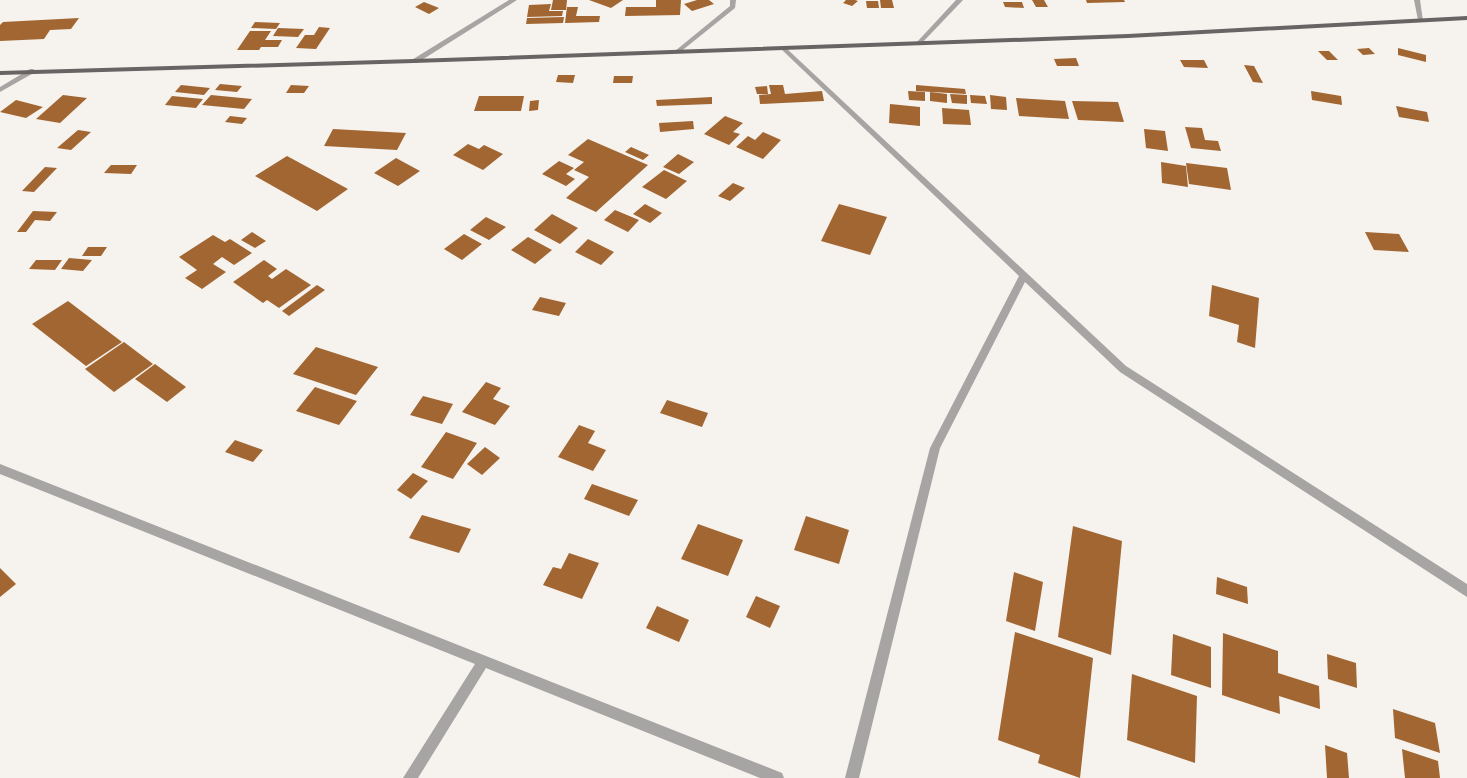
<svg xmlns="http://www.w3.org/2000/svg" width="1467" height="778" font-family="'Crimson Pro',serif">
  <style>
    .building { fill: #a16631 }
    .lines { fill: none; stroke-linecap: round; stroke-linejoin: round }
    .minor { fill: #a7a4a4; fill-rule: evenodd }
    .tertiary { fill: #a7a4a4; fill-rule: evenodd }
    .primary { fill: #696464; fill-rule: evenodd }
  </style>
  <rect width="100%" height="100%" fill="#f6f2ee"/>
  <path class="building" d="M553 0H567L566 10H551Z
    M589 0H623L611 8Z
    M656 0H681L680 15 625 16 626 7H656Z
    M697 0H709L714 4 692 11 684 4Z
    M846 0H855L858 1 852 6 843 3Z
    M880 0H892L894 8H881Z
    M1032 0H1044L1048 7H1036Z
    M1086 0H1124L1125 2 1087 3Z
    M866 1H878L879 8H867Z
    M424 2 439 8 429 14 415 7Z
    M1003 2H1022L1024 8 1005 7Z
    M551 4 549 11H563L562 16 527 17 529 5Z
    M567 7H578L576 16H600L599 22 565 23Z
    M564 17 563 23 526 24 527 18Z
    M79 18 71 29 50 30 44 39 0 41V25L3 22Z
    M255 22 280 23 276 29 251 28Z
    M319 27 330 28 316 49 296 48 305 35H314Z
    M278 28 304 29 298 37 273 36Z
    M250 31H271L265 40H282L278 47H261L259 50H237Z
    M1369 48 1375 54 1363 55 1357 49Z
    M1398 48 1426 55V62L1398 55Z
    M1318 51H1329L1338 60H1327Z
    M1076 58 1079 66H1057L1054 59Z
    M1180 60H1204L1208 68 1184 67Z
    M1244 65 1254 66 1263 83 1253 82Z
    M558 75H575L573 83 556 82Z
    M614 76H633L632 83H613Z
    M220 84 242 86 237 92 215 90Z
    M181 85 210 88 204 95 175 92Z
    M291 85 309 86 304 93H286Z
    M769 85H783L785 94 822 91 824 101 760 104 759 95 771 94Z
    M916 85 965 89 966 94 916 91Z
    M767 86 768 94H757L755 87Z
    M908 91 925 92V101L909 100Z
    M1311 91 1341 96 1342 105 1312 100Z
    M930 92 947 94V103L930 101Z
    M950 94 967 95V104L952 103Z
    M63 95 87 98 60 123 36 119Z
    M211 95 252 99 244 109 202 105Z
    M970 95 985 96 987 104 971 103Z
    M990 95 1006 97 1007 110 991 109Z
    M172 96 203 99 196 108 165 105Z
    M479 96H524L521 111H474Z
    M712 97V104L657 106 656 100Z
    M1016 98 1065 101 1069 119 1019 116Z
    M16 100 43 107 26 118 0 112Z
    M539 100 538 110 529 111 530 101Z
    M1072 101 1118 102 1124 122 1078 120Z
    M890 104 920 107V126L889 123Z
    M1396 106 1427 112 1429 122 1399 117Z
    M942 108 969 110 971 125 943 124Z
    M230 116 247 118 242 124 225 122Z
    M725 116 743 123 733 132 740 134 729 145 704 134Z
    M693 121 694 129 660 132 659 123Z
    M1185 127 1202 128 1205 140 1218 141 1221 151 1191 148Z
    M333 129 406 133 397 150 324 146Z
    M1144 129 1165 131 1168 151 1146 148Z
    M78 130 91 132 71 150 57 148Z
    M763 132 781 140 763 159 736 147 748 136 755 140Z
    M588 139 648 165 596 212 566 198 589 177 574 170 584 162 568 155Z
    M468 144 479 149 484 145 503 154 483 170 453 155Z
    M631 147 649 155 643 160 625 152Z
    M678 154 694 162 679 174 663 167Z
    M287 156 348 189 317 211 255 176Z
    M396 158 420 171 398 186 374 173Z
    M559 161 574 168 566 174 575 179 566 186 542 174Z
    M1161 162 1186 166 1188 187 1162 183Z
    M1186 163 1227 168 1231 190 1189 184Z
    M111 165H137L131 174 104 173Z
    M45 167 57 168 34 192 22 191Z
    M664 170 687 181 666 199 642 187Z
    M733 183 745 188 730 201 718 196Z
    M645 204 662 213 650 223 633 214Z
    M839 204 887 217 870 255 821 241Z
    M615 210 639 220 628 232 604 220Z
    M33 211 57 212 50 221 35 220 26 232H17Z
    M552 214 578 228 560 244 534 230Z
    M486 217 506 227 489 240 470 230Z
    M252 232 266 241 255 248 241 240Z
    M1365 232 1399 234 1409 252 1374 250Z
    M464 234 482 244 462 260 444 249Z
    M213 235 225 242 230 239 252 253 234 265 222 257 213 264 226 272 202 289 185 278 197 270 179 257Z
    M528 237 552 250 535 264 511 250Z
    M588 239 614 252 601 265 575 252Z
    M88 247H107L101 256H82Z
    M69 258 92 260 83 271 61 269Z
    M36 260H62L55 270 29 269Z
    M264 260 277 269 268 276 272 279 286 269 311 285 279 308 267 300 263 303 233 282Z
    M317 285 325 290 289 316 282 311Z
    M1212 285 1259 298 1255 348 1237 342 1239 325 1209 316Z
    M540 297 566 303 559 316 532 310Z
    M68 301 122 342 86 366 32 324Z
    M124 342 153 364 114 392 85 369Z
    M316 347 378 367 356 395 293 374Z
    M155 364 186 387 167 402 135 379Z
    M486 382 501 388 493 399 510 406 495 425 462 412Z
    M315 387 357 401 339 425 296 411Z
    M423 396 453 404 442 424 410 415Z
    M667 400 708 413 702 427 660 413Z
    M579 425 595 431 588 443 606 450 593 471 558 457Z
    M446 432 477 443 453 479 421 467Z
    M235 440 263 450 253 462 225 452Z
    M485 447 500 458 482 475 467 464Z
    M413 473 428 481 411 499 397 490Z
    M592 484 638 500 629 516 584 499Z
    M422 515 471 529 459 553 409 538Z
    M806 516 849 530 839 564 794 550Z
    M698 524 743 540 728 576 681 559Z
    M1073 526 1122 541 1111 655 1058 637Z
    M569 553 599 563 582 599 543 585 553 567 561 569Z
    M0 568 16 584 0 597Z
    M1014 572 1043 582 1035 631 1006 621Z
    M1217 577 1247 587 1248 604 1216 594Z
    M756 596 780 606 770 628 746 617Z
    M657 606 689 620 679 642 646 628Z
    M1015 632 1093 658 1080 778 1038 763 1040 755 998 740Z
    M1223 633 1278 651V673L1319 686 1320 709 1279 696 1280 714 1222 695Z
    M1173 634 1211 647V688L1171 675Z
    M1327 654 1356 663 1357 688 1328 679Z
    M1132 674 1197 696 1195 763 1127 740Z
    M1393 709 1435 723 1440 753 1395 738Z
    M1325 745 1347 753 1349 778H1327Z
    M1402 749 1438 761 1440 778H1405Z"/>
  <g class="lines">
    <path class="minor" d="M730 0H736L735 8 679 53H675V51L730 6Z
      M956 0H963L921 44H917V42Z
      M1414 0H1420L1423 21 1418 20Z
      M783 46 785 47 1126 366 1467 584V597L1120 372 1025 282 940 448 859 778H845L930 448 1019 276 781 49V47Z
      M30 69H33L37 71 0 92V87Z
      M0 464 777 771 782 773 784 778H760L486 668 418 778H403L475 664 0 474Z"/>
    <path class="tertiary" d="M509 0H517L417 63H414L410 61Z"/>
    <path class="primary" d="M1467 16V20L1128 38 414 63 0 75V71L414 59 1128 34Z"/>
  </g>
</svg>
